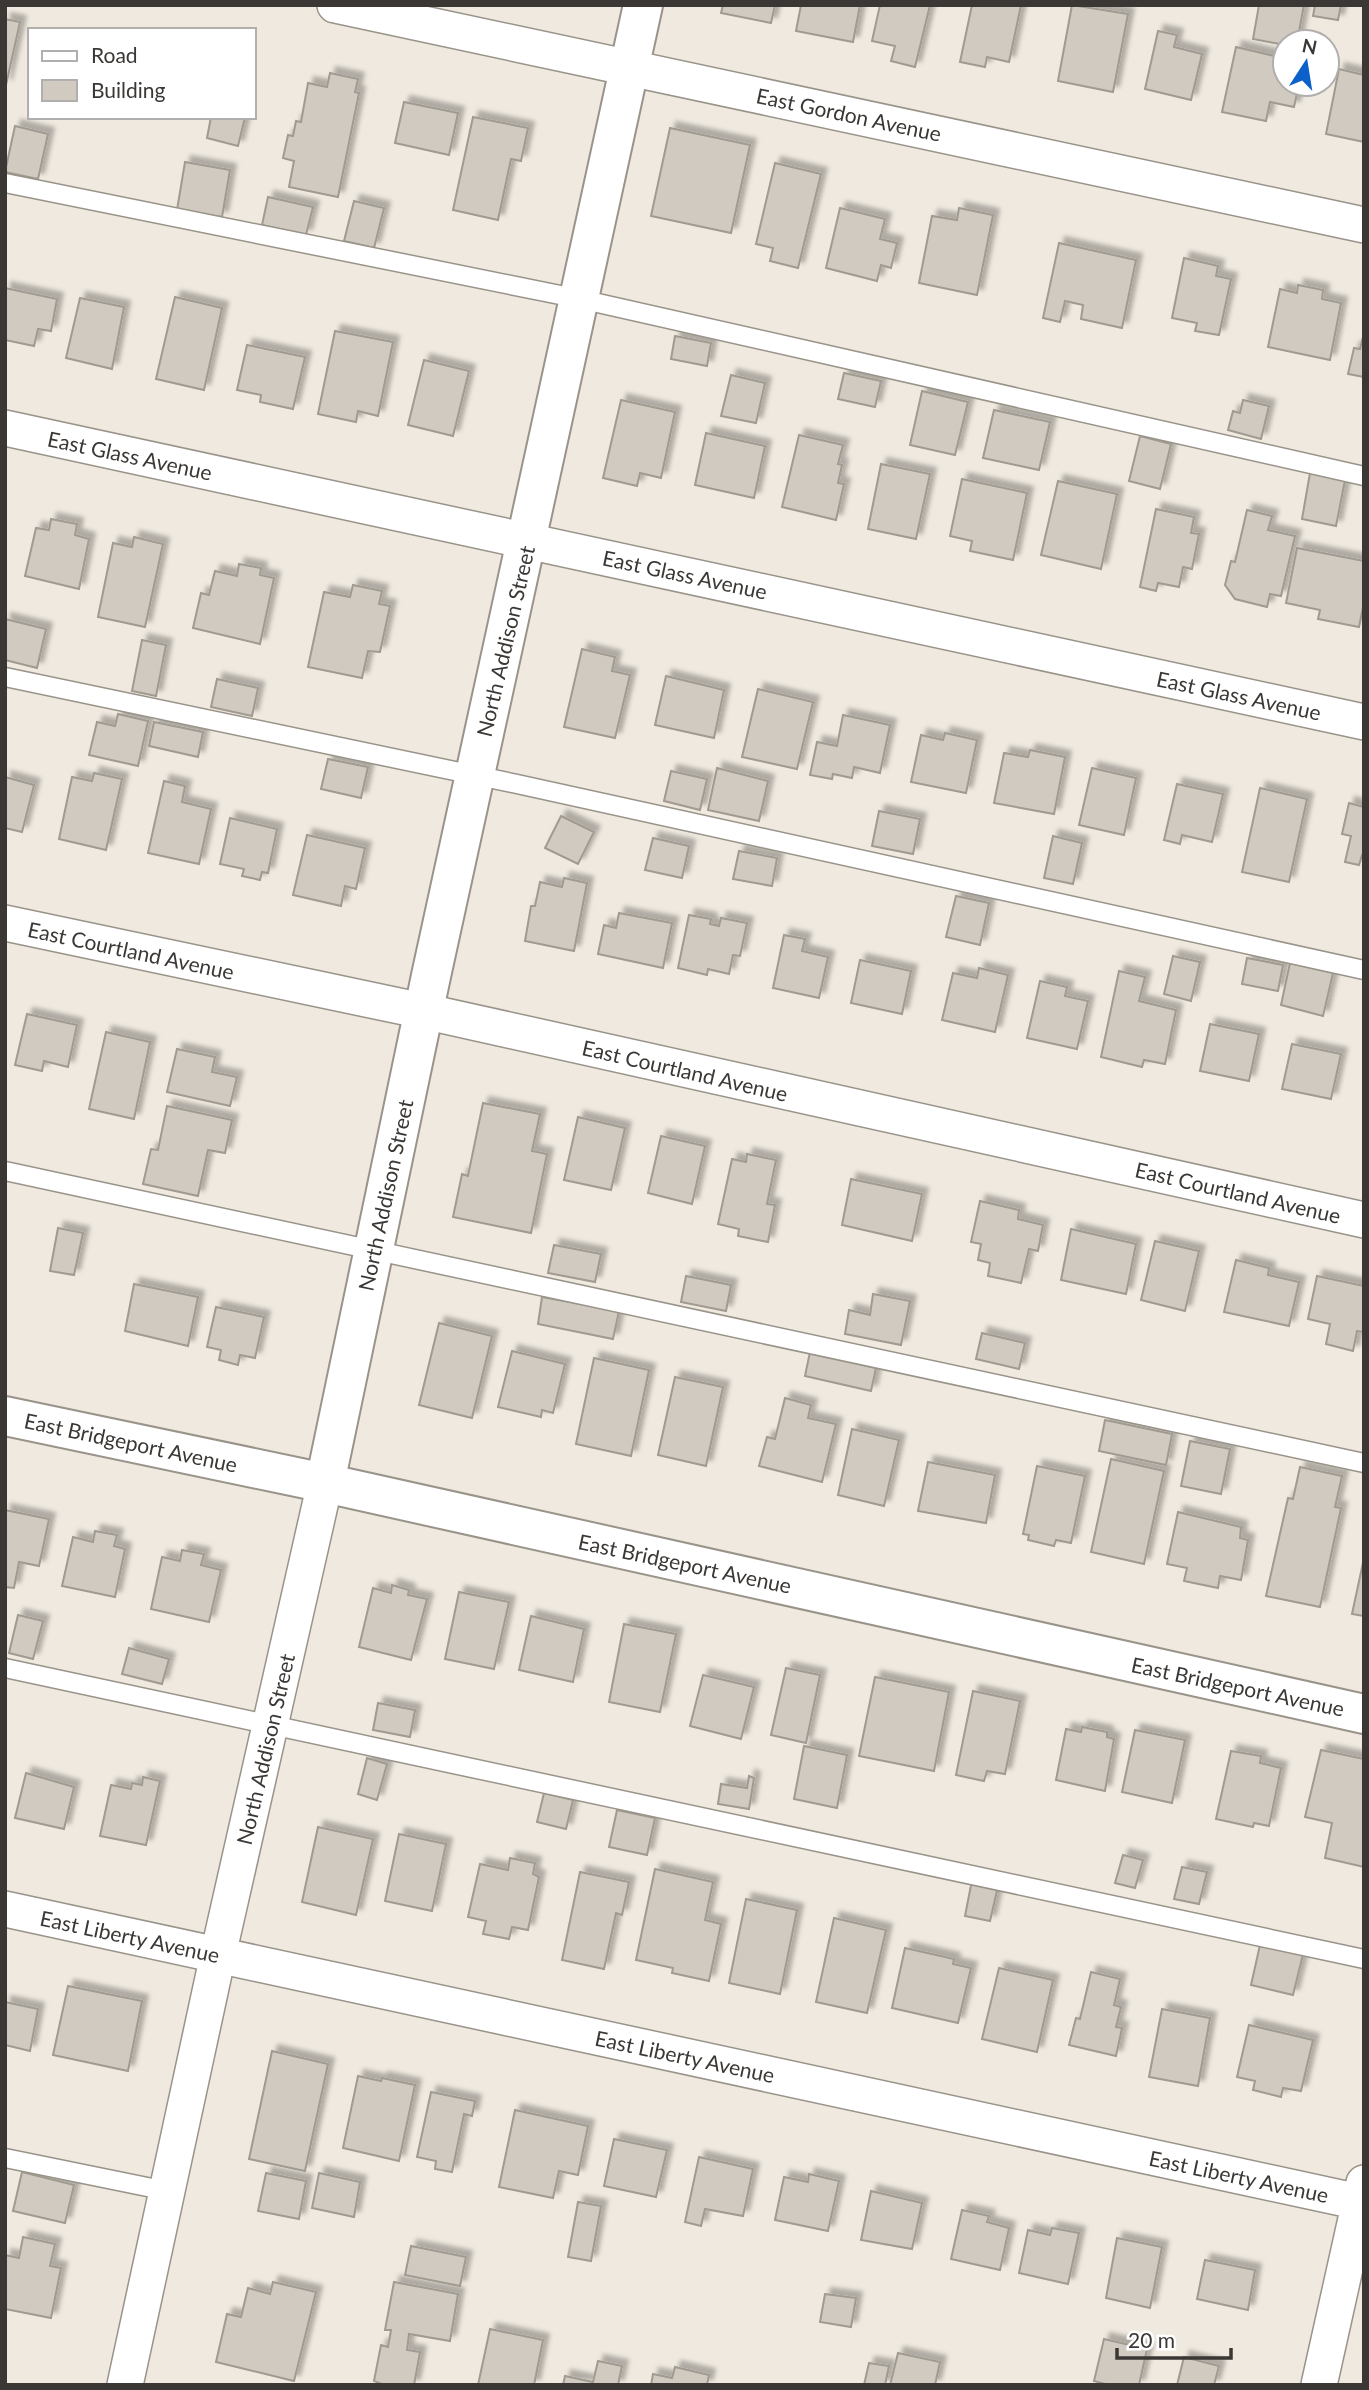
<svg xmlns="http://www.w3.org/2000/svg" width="1369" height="2390" font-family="Lato,sans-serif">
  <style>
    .building { fill: #d0cac0; stroke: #a19a91; stroke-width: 2; filter: url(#shadow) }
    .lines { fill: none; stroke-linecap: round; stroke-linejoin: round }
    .lane-casing { stroke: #99938a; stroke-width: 21 }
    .street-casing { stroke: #99938a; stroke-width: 38 }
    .secondary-casing { stroke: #99938a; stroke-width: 42 }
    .lane { stroke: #fff; stroke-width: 18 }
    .street { stroke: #fff; stroke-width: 35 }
    .secondary { stroke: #fff; stroke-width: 38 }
    .labels { text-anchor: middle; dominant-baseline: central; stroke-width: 5; stroke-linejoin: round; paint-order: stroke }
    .street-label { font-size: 21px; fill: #3a3734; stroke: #fff }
  </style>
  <defs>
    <filter id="shadow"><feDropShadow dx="6" dy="-6" stdDeviation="2" flood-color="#0004"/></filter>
  </defs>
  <rect width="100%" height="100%" fill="#efe9df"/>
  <path class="building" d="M723 5H775L771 23 721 13Z
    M801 5H860L853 42 796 31Z
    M880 5H930L915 67 891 61 895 46 872 41Z
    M972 5H1021L1009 62 987 57 985 67 960 62Z
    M1072 5 1128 14 1113 92 1058 81Z
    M1259 5H1304L1297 42H1285V45L1253 39Z
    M1315 5H1341L1338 20 1313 16Z
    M5 19 20 22 6 85 5 84Z
    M1158 31 1177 35 1174 47 1202 54 1191 100 1145 89Z
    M1236 47 1279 57 1276 73 1285 75V84H1299L1294 107 1270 102 1266 121 1222 112Z
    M1339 69 1364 75V142L1326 134Z
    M330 73 358 79 355 92 359 93 338 197 289 187 294 161 283 158 288 135 293 136 296 121 301 122 308 83 327 87Z
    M404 102 458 113 449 155 395 143Z
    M211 117H245L238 146 207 138Z
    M473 117 528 128 521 161 511 159 498 220 453 210Z
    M15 126 48 134 38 179 5 172Z
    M670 128 750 145 731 233 651 216Z
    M185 162 230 170 222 217 177 210Z
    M775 163 821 174 798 268 770 261 773 248 756 244Z
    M268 197 313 207 306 235 262 225Z
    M354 201 384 208 374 248 344 241Z
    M840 208 885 219 880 239 897 243 891 268 881 265 877 281 826 268Z
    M959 208 993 215 977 295 919 283 932 216 957 220Z
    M1059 243 1136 260 1122 328 1081 319 1083 305 1065 301 1060 322 1043 318Z
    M1184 258 1218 266 1216 276 1231 279 1219 335 1195 331 1197 323 1172 318Z
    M1298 285 1323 290 1322 299 1341 303 1330 360 1268 347 1280 289 1297 293Z
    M5 288 57 299 51 331 38 329 34 346 5 340Z
    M175 297 222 308 204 390 156 379Z
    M80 298 124 307 112 369 66 358Z
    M335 331 393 342 378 416 358 411 356 422 318 414Z
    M1364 333V377L1348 374 1354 348 1360 349Z
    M675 336 711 343 707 366 671 359Z
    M247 345 305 357 293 409 260 402 261 395 237 390Z
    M424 360 469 371 453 436 408 425Z
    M844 373 881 381 875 407 838 399Z
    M731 375 765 383 756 423 721 416Z
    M922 391 968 402 955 455 910 445Z
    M621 400 675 412 661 478 640 473 637 486 603 478Z
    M1243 400 1269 406 1261 439 1228 430 1233 411 1240 413Z
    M994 410 1050 422 1039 470 983 458Z
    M706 433 765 446 754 498 695 485Z
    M799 435 843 445 838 464 842 465 838 483 844 484 836 520 782 507Z
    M1140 436 1171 444 1160 489 1129 481Z
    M881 464 930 474 916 539 868 529Z
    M1310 473 1345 480 1336 526 1302 519Z
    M962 479 1027 493 1013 560 970 551 972 541 950 536Z
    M1058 481 1117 494 1101 569 1041 555Z
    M1156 509 1194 517 1191 533 1199 534 1192 569 1183 567 1179 587 1158 583 1156 591 1140 587Z
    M1247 510 1272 516 1268 530 1295 536 1281 596 1270 594 1267 607 1235 599 1225 585 1231 561 1235 562Z
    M51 519 77 524 75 535 89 539 79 589 25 576 36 528 49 530Z
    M134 537 163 544 145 627 98 617 113 543 132 547Z
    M1297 548 1364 561V602L1359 627 1318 619 1320 610 1286 603Z
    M239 564 261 568 260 575 274 578 260 644 193 628 201 593 209 595 215 571 237 576Z
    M353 585 382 591 379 604 390 606 380 652 368 651 362 678 308 667 324 592 350 597Z
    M5 619 46 629 37 668 5 660Z
    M142 640 166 645 156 696 132 691Z
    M582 649 615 657 612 671 630 675 615 738 564 727Z
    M666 676 724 690 714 738 655 725Z
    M217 679 258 688 252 716 211 707Z
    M758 689 813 702 797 769 742 757Z
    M118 714 148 721 138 766 89 755 97 722 115 726Z
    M843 715 890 725 880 773 854 767 852 778 833 774 832 779 810 775 817 742 837 746Z
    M154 722 203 732 198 757 149 746Z
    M945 733 977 740 966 793 911 782 921 735 943 740Z
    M1030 750 1065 757 1054 814 994 803 1004 753 1028 757Z
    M328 759 368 767 361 798 321 789Z
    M717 768 768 781 759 821 708 810Z
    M1092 768 1136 778 1124 835 1079 825Z
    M671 771 707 779 700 810 664 801Z
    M94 773 122 779 106 850 59 839 72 777 92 781Z
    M5 777 34 785 22 832 5 828Z
    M164 781 185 786 182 802 211 809 199 864 148 853Z
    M1177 784 1223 794 1212 842 1182 835 1180 844 1164 840Z
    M1260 788 1307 799 1289 882 1242 872Z
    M1349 803 1364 807V855H1362L1359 865 1345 862 1351 836 1342 834Z
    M879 811 920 819 913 854 872 846Z
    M561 816 594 832 578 864 545 848Z
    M230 818 277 829 268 873 262 872 260 880 242 876 244 869 220 864Z
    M307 835 365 848 356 889 345 886 341 906 293 895Z
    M1053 836 1082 843 1073 884 1044 878Z
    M653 838 689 846 682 878 645 870Z
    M739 851 777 858 772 886 733 879Z
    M564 878 587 883 574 951 525 941 531 906H535L540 882 562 887Z
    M956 896 989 903 980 945 946 937Z
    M619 913 672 923 663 968 598 954 604 925 616 928Z
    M689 915 711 919 710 924 719 926 721 918 747 923 740 956 733 955 729 974 708 969 707 975 678 968Z
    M784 935 805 939 802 951 828 957 819 998 773 988Z
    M1173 956 1200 962 1191 1001 1164 994Z
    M1247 958 1283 965 1278 991 1242 984Z
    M860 960 911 971 902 1014 851 1003Z
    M1290 963 1333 973 1323 1016 1281 1005Z
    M979 968 1008 975 995 1032 942 1020 953 973 977 978Z
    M1119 971 1145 977 1139 1001 1176 1010 1165 1064 1144 1060 1142 1067 1101 1057Z
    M1040 981 1067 987 1065 996 1088 1001 1077 1049 1027 1038Z
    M27 1014 77 1025 68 1067 44 1061 42 1071 15 1065Z
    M1210 1024 1259 1034 1249 1081 1200 1071Z
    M106 1032 150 1042 134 1119 89 1109Z
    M1292 1044 1341 1054 1331 1099 1282 1089Z
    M177 1049 215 1057 212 1072 237 1077 230 1106 167 1092Z
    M483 1103 540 1114 532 1151 547 1154 531 1233 453 1217 462 1174 468 1176Z
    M167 1106 232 1120 225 1153 208 1150 198 1196 143 1184 151 1149 158 1150Z
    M578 1117 625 1128 611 1190 564 1180Z
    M661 1136 705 1146 692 1204 648 1193Z
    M747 1154 776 1160 767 1204 775 1205 768 1242 738 1236 739 1229 718 1224 732 1159 746 1162Z
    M851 1179 922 1194 912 1241 842 1225Z
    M980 1201 1019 1210 1018 1219 1043 1225 1038 1251 1029 1249 1021 1283 988 1276 990 1263 978 1260 981 1244 971 1242Z
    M58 1228 83 1233 74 1275 50 1271Z
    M1071 1229 1136 1244 1126 1294 1061 1280Z
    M1155 1241 1199 1251 1185 1311 1141 1300Z
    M554 1245 601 1254 595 1282 548 1273Z
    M1236 1260 1269 1268 1268 1275 1299 1282 1289 1326 1224 1312Z
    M686 1276 731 1285 726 1311 681 1302Z
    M1317 1276 1364 1286V1332L1357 1331 1353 1351 1326 1344 1330 1324 1308 1319Z
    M134 1284 198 1297 188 1346 125 1331Z
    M873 1294 910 1301 901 1345 845 1334 849 1310 870 1315Z
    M542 1297 619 1311 613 1339 538 1324Z
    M216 1307 264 1317 255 1358 240 1355 238 1365 219 1360 221 1350 207 1347Z
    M439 1323 492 1336 472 1418 419 1405Z
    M982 1333 1025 1343 1019 1369 976 1359Z
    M512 1351 565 1364 553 1413 542 1410 541 1417 498 1407Z
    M810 1352 876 1368 871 1391 805 1376Z
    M594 1358 649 1370 631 1456 576 1444Z
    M675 1377 723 1387 706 1466 658 1455Z
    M785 1398 811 1405 808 1418 836 1424 822 1482 759 1466 767 1437 775 1439Z
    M1105 1420 1172 1434 1166 1465 1099 1451Z
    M852 1429 899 1440 884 1506 838 1495Z
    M1190 1441 1230 1449 1221 1494 1181 1486Z
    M1111 1459 1164 1471 1144 1564 1091 1552Z
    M928 1462 995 1475 986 1523 918 1511Z
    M1037 1466 1085 1476 1071 1543 1056 1540 1054 1546 1028 1540 1029 1535 1023 1534Z
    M1300 1467 1342 1476 1335 1507 1341 1508 1320 1607 1266 1596 1288 1498 1293 1499Z
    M5 1510 49 1519 39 1566 19 1562 14 1588 5 1587Z
    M1178 1512 1241 1527 1240 1538 1248 1540 1241 1580 1220 1576 1218 1588 1184 1581 1187 1568 1167 1564Z
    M95 1531 117 1535 114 1546 125 1549 115 1597 62 1586 73 1537 93 1542Z
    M182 1550 204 1554 201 1565 221 1570 209 1622 151 1609 162 1557 180 1561Z
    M1364 1558V1616L1352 1614Z
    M392 1585 409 1590 408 1595 427 1599 411 1660 359 1647 373 1588 391 1593Z
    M459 1592 509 1602 494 1669 445 1659Z
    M18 1615 43 1621 33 1659 9 1653Z
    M531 1616 584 1629 573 1682 519 1670Z
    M624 1624 676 1634 660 1712 609 1702Z
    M129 1648 169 1659 162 1684 122 1674Z
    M786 1668 820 1675 806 1743 771 1735Z
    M703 1675 754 1687 741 1739 690 1726Z
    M875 1677 949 1692 934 1771 859 1756Z
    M973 1691 1020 1701 1005 1774 987 1771 984 1781 956 1775Z
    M378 1703 415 1710 410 1737 373 1730Z
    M1082 1727 1107 1732V1737L1114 1739 1105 1791 1056 1780 1066 1729 1081 1732Z
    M1135 1730 1185 1740 1172 1803 1122 1792Z
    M804 1746 847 1755 837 1808 794 1799Z
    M1321 1750 1364 1759V1867L1325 1858 1332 1823 1305 1817Z
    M1231 1751 1261 1756 1260 1763 1281 1768 1269 1826 1254 1823 1253 1827 1216 1819Z
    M367 1758 387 1764 377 1800 358 1794Z
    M26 1773 74 1787 64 1829 15 1818Z
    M749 1776 754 1778 749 1809 718 1804 721 1784 747 1788Z
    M143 1777 160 1781 146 1845 100 1836 111 1785 131 1789 132 1783 142 1785Z
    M544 1793 573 1800 566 1829 537 1822Z
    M617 1810 655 1818 647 1855 609 1847Z
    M318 1827 373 1839 356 1915 302 1902Z
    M399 1834 446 1844 432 1911 385 1901Z
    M1123 1855 1143 1860 1135 1888 1115 1883Z
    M510 1858 535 1863 533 1874 539 1877 528 1930 512 1927 509 1939 483 1934 486 1921 468 1917 480 1864 508 1870Z
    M1182 1867 1207 1872 1199 1904 1174 1899Z
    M655 1869 713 1882 705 1920 721 1924 709 1981 672 1973 673 1968 636 1960Z
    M580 1872 629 1882 622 1915 616 1913 604 1969 562 1960Z
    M972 1880 998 1886 990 1921 965 1916Z
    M746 1899 797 1910 780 1994 729 1983Z
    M834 1918 886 1930 867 2013 816 2002Z
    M1260 1945 1303 1954 1293 1995 1251 1985Z
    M905 1948 954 1959 953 1964 971 1968 958 2023 892 2008Z
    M999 1968 1053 1980 1037 2052 982 2039Z
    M1091 1972 1120 1979 1114 2005 1121 2007 1116 2027 1122 2028 1116 2056 1069 2045 1076 2018 1080 2019Z
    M68 1986 142 2001 128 2071 53 2055Z
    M5 2002 38 2009 30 2051 5 2045Z
    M1162 2009 1210 2018 1198 2086 1149 2077Z
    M1249 2025 1313 2040 1301 2091 1283 2088 1281 2097 1253 2090 1255 2081 1237 2077Z
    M272 2051 328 2064 305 2171 249 2159Z
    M358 2076 381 2081 382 2078 415 2085 399 2161 343 2148Z
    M431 2092 475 2101 472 2116 464 2114 452 2172 435 2169 436 2161 417 2157Z
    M515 2110 588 2126 578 2175 559 2171 553 2198 499 2187Z
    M614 2139 667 2150 656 2197 604 2186Z
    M699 2157 753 2169 743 2216 705 2209 701 2226 685 2222Z
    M22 2172 74 2185 65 2223 13 2211Z
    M266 2173 306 2181 299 2219 258 2211Z
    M319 2173 360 2182 354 2217 312 2208Z
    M809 2174 839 2181 828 2231 775 2220 784 2177 808 2182Z
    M871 2191 922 2203 912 2249 861 2240Z
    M578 2202 601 2206 591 2261 568 2257Z
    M962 2210 989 2216 987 2222 1009 2228 1000 2270 951 2259Z
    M1052 2228 1079 2233 1068 2284 1019 2273 1028 2230 1050 2235Z
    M23 2237 55 2244 50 2266 61 2268 51 2318 5 2309V2255L19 2258Z
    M1117 2238 1162 2247 1150 2308 1106 2298Z
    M411 2246 466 2257 460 2286 405 2275Z
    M1205 2260 1255 2270 1248 2310 1197 2299Z
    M273 2282 316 2292 294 2381 216 2362 227 2314 241 2317 248 2288 270 2294Z
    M394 2282 458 2294 450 2341 409 2334 407 2350 420 2352 414 2385H384L374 2381 381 2345 388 2347 391 2330H385Z
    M825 2294 856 2298 851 2327 820 2322Z
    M490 2329 543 2340 534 2385H478Z
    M1104 2339 1147 2349 1139 2385H1109L1094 2381Z
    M898 2353 940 2362 935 2385H890Z
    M1184 2357 1219 2366 1214 2385H1177Z
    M598 2361 622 2366 618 2385H563L565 2376 593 2382Z
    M869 2363 889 2366 885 2385H864Z
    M675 2367 709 2375 707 2385H651L653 2374 672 2378Z"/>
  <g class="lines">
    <g class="lane-casing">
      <path id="lane" d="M5 183 580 299 1364 476
        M5 677 517 784 1364 970
        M5 1171 1364 1463
        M5 1668 1364 1959
        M5 2158 167 2191"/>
    </g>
    <g class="street-casing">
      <path id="street" d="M335 5 1364 225
        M5 428 1364 722
        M5 923 423 1011 1364 1220
        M5 1909 1364 2203
        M125 2385 218 1955 325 1483
        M1319 2385 1364 2183"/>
    </g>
    <g class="secondary-casing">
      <path id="secondary" d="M5 1416 325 1483 1364 1714
        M325 1483 431 976 643 5"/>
    </g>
    <use href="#lane" class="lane"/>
    <use href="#street" class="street"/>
    <use href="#secondary" class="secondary"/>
  </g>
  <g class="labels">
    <g class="street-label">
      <text transform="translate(849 114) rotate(12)">East Gordon Avenue</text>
      <text transform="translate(130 455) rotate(12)">East Glass Avenue</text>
      <text transform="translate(685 574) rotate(12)">East Glass Avenue</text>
      <text transform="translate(505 641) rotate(-77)">North Addison Street</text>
      <text transform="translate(1239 695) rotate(12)">East Glass Avenue</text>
      <text transform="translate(131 950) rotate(12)">East Courtland Avenue</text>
      <text transform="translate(685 1070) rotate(13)">East Courtland Avenue</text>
      <text transform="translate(1238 1192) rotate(13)">East Courtland Avenue</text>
      <text transform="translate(385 1195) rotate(-78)">North Addison Street</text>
      <text transform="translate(131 1442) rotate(12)">East Bridgeport Avenue</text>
      <text transform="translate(685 1563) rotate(12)">East Bridgeport Avenue</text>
      <text transform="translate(1238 1686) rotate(12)">East Bridgeport Avenue</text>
      <text transform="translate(265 1749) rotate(-77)">North Addison Street</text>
      <text transform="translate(130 1936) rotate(12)">East Liberty Avenue</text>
      <text transform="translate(685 2056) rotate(12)">East Liberty Avenue</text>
      <text transform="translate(1239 2176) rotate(12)">East Liberty Avenue</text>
    </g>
  </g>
  <rect width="1369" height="2390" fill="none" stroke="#3a3734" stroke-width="14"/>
  <rect x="28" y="28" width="228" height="91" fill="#ffffff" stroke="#b0afae" stroke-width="2"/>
  <rect x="42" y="51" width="35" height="10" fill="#ffffff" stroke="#b0afae" stroke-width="2"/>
  <text x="91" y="63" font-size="21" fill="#3a3734">Road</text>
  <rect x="42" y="80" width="35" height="21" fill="#d0cac0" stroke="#b0afae" stroke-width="2"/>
  <text x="91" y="98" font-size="21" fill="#3a3734">Building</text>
  <g transform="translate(1306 63) rotate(12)"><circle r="33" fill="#ffffff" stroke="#b0afae" stroke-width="2"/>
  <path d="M0-5L12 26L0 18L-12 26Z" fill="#0b60ca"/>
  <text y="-10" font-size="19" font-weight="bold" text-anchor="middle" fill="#3a3734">N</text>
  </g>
  <path d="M1117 2348v10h114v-10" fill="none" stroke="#3a3734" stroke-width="3.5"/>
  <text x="1128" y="2348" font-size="21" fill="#3a3734" stroke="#ffffff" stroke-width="5" paint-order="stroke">20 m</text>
</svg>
